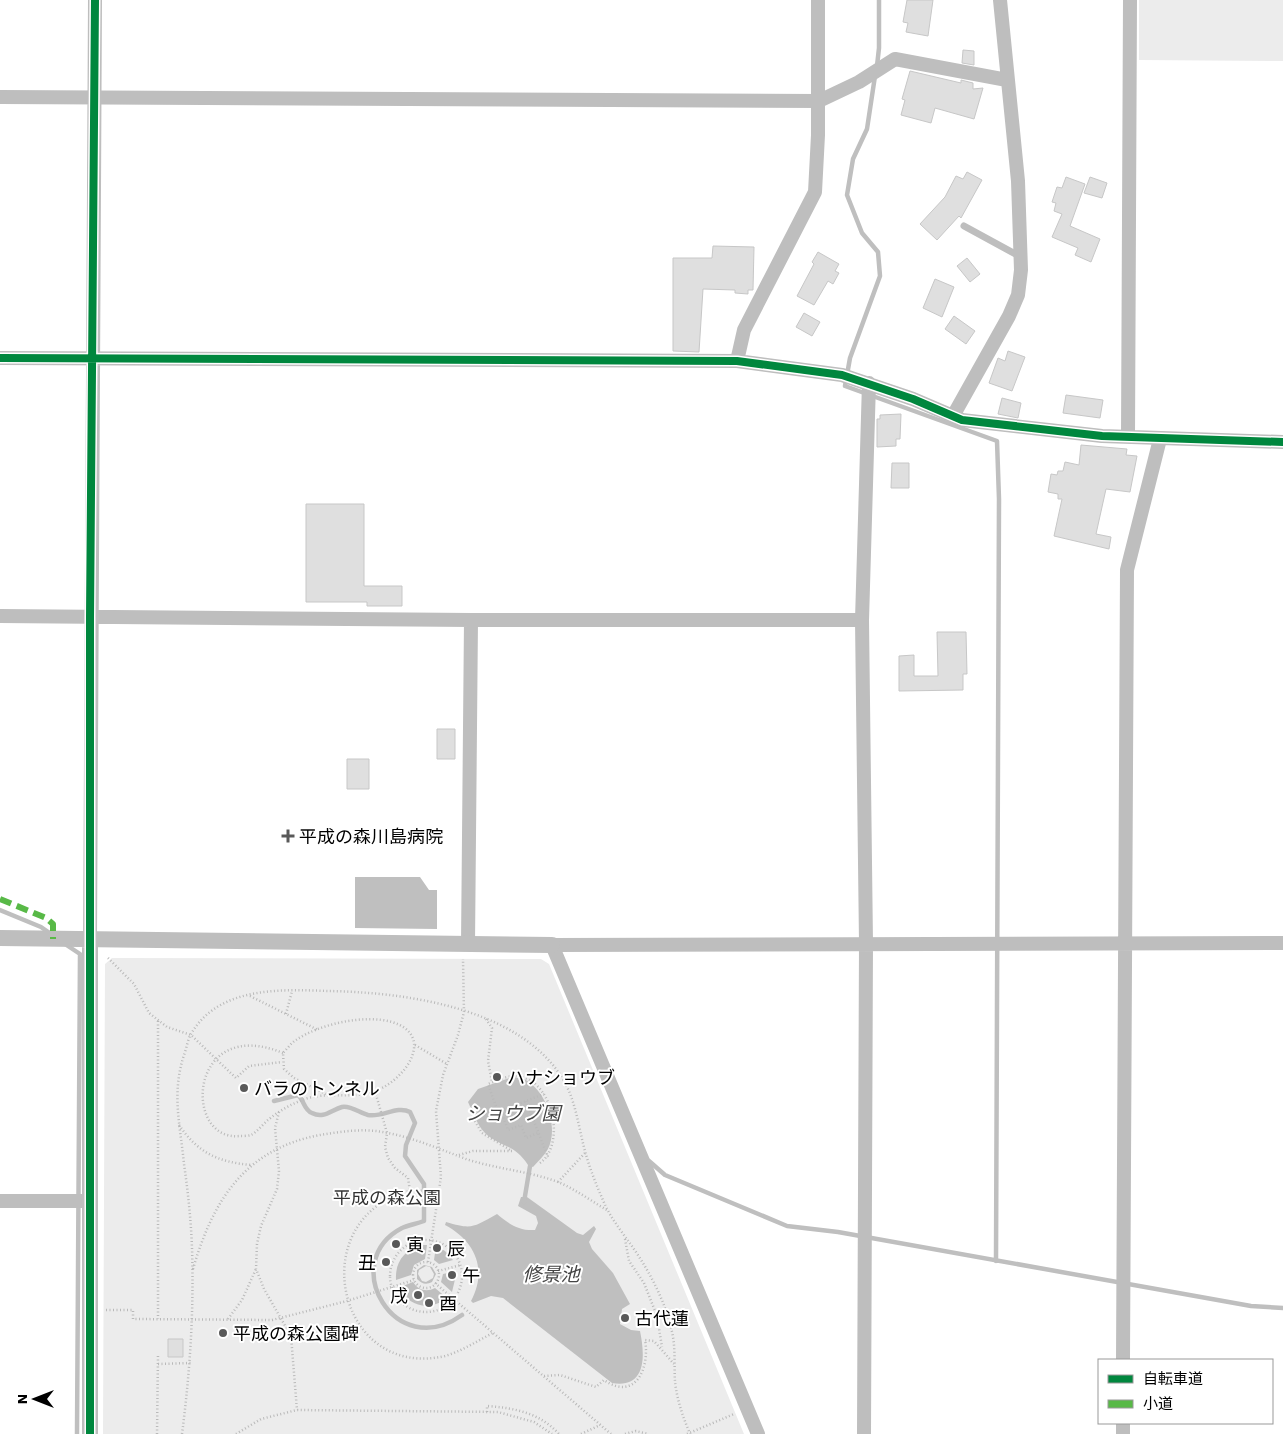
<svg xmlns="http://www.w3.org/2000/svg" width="1283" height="1434" font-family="'Work Sans','Noto Sans JP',sans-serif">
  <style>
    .green { fill: #ececec }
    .water { fill: #bfbfbf; fill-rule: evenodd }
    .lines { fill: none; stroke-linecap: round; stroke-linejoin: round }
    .stream { stroke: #bfbfbf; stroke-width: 4.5 }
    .building { fill: #dfdfdf; stroke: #c7c7c7 }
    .path { stroke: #b9b9b9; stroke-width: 2.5; stroke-dasharray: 1 2.5; stroke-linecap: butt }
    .service { stroke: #bebebe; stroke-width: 7 }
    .minor { stroke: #bebebe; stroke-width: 14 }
    .tertiary { stroke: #bebebe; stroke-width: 16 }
    .quiet { stroke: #58b947; stroke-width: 6; stroke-dasharray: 12 6; stroke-linecap: butt }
    .cycleway-casing { stroke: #fff; stroke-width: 11 }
    .cycleway { stroke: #00873e; stroke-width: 8 }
    .poi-dot { fill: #595959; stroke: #fff; stroke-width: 2 }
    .labels { text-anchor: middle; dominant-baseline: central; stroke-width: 4; stroke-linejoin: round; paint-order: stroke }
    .poi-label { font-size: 18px; fill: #000; stroke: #fff; text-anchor: start }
    .park-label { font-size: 18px; fill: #333; stroke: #fff }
    .water-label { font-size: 19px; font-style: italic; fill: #444; stroke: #fff }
  </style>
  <rect width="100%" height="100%" fill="#fff"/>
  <path class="green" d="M1139 0H1283V61L1139 60Z
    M112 958 541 959 549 964 744 1434H103L105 964Z"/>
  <path class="water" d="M355 877H420L429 890H437V929L355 928Z
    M512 1077C516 1078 521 1078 524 1079 546 1090 559 1127 548 1149 544 1156 538 1161 533 1167L528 1165C514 1143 501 1148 485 1133 477 1125 473 1112 468 1102L478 1089Z
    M521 1197H527L577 1233 583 1235 594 1226 596 1229 589 1242 592 1249 613 1273 630 1304 622 1309 620 1324 631 1330 640 1331C645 1355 647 1389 612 1383L503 1298 491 1296 473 1303 471 1301C488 1269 475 1241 445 1225L446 1222C473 1230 473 1227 497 1214 509 1224 519 1231 535 1230L538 1223 536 1216 518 1206Z
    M422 1245H427L425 1259 414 1265 411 1275 396 1280C395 1262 404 1250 422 1245Z
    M436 1246 445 1251 453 1260 439 1264 434 1260Z
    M424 1265 432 1267 436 1274 432 1282C426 1285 422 1284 417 1279V1270ZM426 1266 430 1267 434 1274 433 1278 426 1282 422 1281 418 1274 419 1270Z
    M457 1271 452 1292 441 1282 443 1274Z
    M413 1282C419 1291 427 1292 435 1288L447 1298C429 1312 409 1306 398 1288Z"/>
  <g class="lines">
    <path class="stream" d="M877 66 879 48V0
      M875 76 867 129 853 159 847 195 862 233 878 252 880 276 850 358 845 386 997 441 999 499 996 1261
      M0 910 41 927 51 934
      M65 944 80 954 77 1434
      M274 1101 298 1095C304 1100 304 1110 312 1113 324 1119 331 1110 342 1107 350 1105 360 1113 368 1115 382 1118 397 1105 410 1112L415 1123 406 1145 405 1156 424 1184V1221C416 1224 409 1225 402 1228 337 1262 395 1363 462 1315
      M649 1161 665 1175 787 1226 838 1232 1251 1306 1283 1308
      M524 1202 530 1166"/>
  </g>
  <path class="building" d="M907 0H933L928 36 906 32 908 23 903 22Z
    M963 50 974 51V65L962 63Z
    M910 71 961 83V80L973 83V89L983 88 974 119 935 108 931 123 901 115 905 100 902 99Z
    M967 172 982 180 961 218 959 216 937 240 920 224 945 197 956 176 963 179Z
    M1066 177 1085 184 1070 226 1100 239 1091 262 1075 255 1078 248 1052 237 1062 214 1054 211 1056 203 1052 202 1057 187 1062 188Z
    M1090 177 1107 183 1102 198 1084 193Z
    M713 246 754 247 753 290H748V294L735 293V290L703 289 699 352 673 351V258H712Z
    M818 252 839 264 835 271 839 273 833 284 828 281 814 305 797 296 814 264 812 262Z
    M967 258 980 274 970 282 957 266Z
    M935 279 954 287 942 317 923 308Z
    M804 313 820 322 812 336 796 327Z
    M954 316 975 331 966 344 945 329Z
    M1008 351 1025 357 1012 391 989 383 998 358 1005 361Z
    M1066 395 1103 400 1100 418 1063 413Z
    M1002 398 1021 403 1018 418 998 414Z
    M901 414 900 439H896V446L877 447V419H880V415Z
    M1081 445 1127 449 1126 455 1137 456 1130 492 1106 489 1096 534 1111 537 1109 549 1054 536 1062 499H1058V494L1048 492 1051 474 1057 475 1058 471H1063L1065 462 1079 465Z
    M892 463H909V488H891Z
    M306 504H364V586H402V606H367V602H306Z
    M937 632H966L967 674H963V690L899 691V656L914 655V676H938Z
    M437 729H455V759H437Z
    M347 759H369V789H347Z
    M168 1339H183V1357H168Z"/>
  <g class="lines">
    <path class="path" d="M108 958 134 984 149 1013 167 1027 191 1035 236 1078 249 1066 282 1062
      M250 996 318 1030
      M286 1014 292 991
      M486 1019 492 1028 488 1061 492 1082
      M158 1021V1319
      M415 1045 447 1064
      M283 1053C188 1014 182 1142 240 1136 243 1136 248 1136 251 1135 257 1132 263 1124 268 1120 280 1110 293 1103 308 1098 333 1091 357 1101 382 1088 408 1075 434 1035 392 1022 364 1014 320 1024 296 1040 291 1043 287 1049 283 1053L284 1069 294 1078 326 1094
      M375 1091 387 1133 385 1147 388 1158 395 1168 408 1178 410 1191
      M526 1101 548 1157
      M501 1111 508 1130 521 1125 526 1138 538 1133
      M279 1112 275 1128 279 1171 277 1189 261 1226 257 1244 256 1269 264 1289 291 1336 297 1410
      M179 1125C198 1153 218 1162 251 1165
      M459 1155 473 1151H512L482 1133 473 1118 497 1109
      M540 1163C566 1144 553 1083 521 1077 509 1074 499 1080 488 1084L498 1112 544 1094
      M558 1182 585 1153
      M439 1193C430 1192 418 1189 409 1191 302 1219 337 1381 445 1356 462 1351 477 1341 493 1333
      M625 1239 629 1261 644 1283 657 1316 662 1347
      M390 1276a36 36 0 1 1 72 0a36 36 0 1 1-72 0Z
      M428 1262 441 1177 436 1111 443 1075 458 1035 464 1012 463 959
      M413 1275a13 13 0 1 1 26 0a13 13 0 1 1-26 0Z
      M193 1269C213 1200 245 1149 320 1135 338 1132 358 1129 376 1131 407 1135 437 1148 466 1159 496 1169 529 1171 558 1182 575 1189 591 1201 607 1210
      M438 1271 461 1265
      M435 1283 611 1434
      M106 1310H133V1319L272 1320 347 1301 414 1280
      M228 1319 242 1300 256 1269
      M158 1364 191 1363
      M544 1376 560 1375 596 1387 604 1380C636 1402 650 1367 645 1340L654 1341 674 1364
      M487 1412V1406C515 1408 540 1413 559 1434
      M157 1434 158 1354
      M182 1434C190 1372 194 1311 192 1248 191 1220 188 1192 184 1164 180 1123 171 1092 185 1052 187 1046 188 1039 191 1034 218 987 279 989 327 991 403 992 516 1007 561 1076 576 1099 578 1126 585 1151 590 1170 598 1189 606 1207 612 1219 621 1231 629 1242 647 1267 664 1298 671 1328 676 1345 674 1365 675 1382 677 1400 683 1417 690 1434
      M236 1434 261 1419 297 1410 498 1412 534 1422 552 1434
      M581 1434 600 1425
      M625 1434 636 1431 648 1434
      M687 1434 734 1414"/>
    <path class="service" d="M964 226 1021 257"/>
    <path class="minor" d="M0 97 819 101 859 82 895 59 1007 80
      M0 358 737 361 842 375 913 399 962 420 1102 436 1283 442
      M737 361 744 330 815 192 818 135V0
      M953 416 1009 316 1018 295 1021 270 1018 181 1000 0
      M1128 437 1130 0
      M0 616 471 620H862
      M90 939 95 0
      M468 944 471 620
      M0 1201H90
      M1123 1360 1127 570 1160 439
      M758 1434 552 945 1283 943
      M864 1434 866 943 862 620 869 383
      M1123 1434V1423"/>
    <path class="tertiary" d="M0 938 552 945
      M90 1434V939"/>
    <path class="quiet" d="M0 899 46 918 53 924V939"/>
    <g class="cycleway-casing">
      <path id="cycleway" d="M0 358 737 361 842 375 913 399 962 420 1102 436 1283 442
        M90 1434V617L95 0"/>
    </g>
    <use href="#cycleway" class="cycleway"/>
  </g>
  <g class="poi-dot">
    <path d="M285.5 828.5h5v5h5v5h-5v5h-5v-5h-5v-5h5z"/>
    <circle cx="497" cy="1077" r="5"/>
    <circle cx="244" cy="1088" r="5"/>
    <circle cx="396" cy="1244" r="5"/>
    <circle cx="437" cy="1248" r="5"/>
    <circle cx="386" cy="1262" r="5"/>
    <circle cx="452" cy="1275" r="5"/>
    <circle cx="418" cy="1295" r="5"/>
    <circle cx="429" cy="1303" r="5"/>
    <circle cx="625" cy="1318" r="5"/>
    <circle cx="223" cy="1333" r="5"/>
  </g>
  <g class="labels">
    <g class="poi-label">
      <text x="299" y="836">平成の森川島病院</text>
      <text x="507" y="1077">ハナショウブ</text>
      <text x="254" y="1088">バラのトンネル</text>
      <text x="406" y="1244">寅</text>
      <text x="447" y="1248">辰</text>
      <text x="376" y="1262" text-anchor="end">丑</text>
      <text x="462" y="1275">午</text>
      <text x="408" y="1295" text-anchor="end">戌</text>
      <text x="439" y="1303">酉</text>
      <text x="635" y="1318">古代蓮</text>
      <text x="233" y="1333">平成の森公園碑</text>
    </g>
    <g class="park-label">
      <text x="387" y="1197">平成の森公園</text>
    </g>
    <g class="water-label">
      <text x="513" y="1113">ショウブ園</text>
      <text x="551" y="1274">修景池</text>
    </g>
  </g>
  <rect x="1098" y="1359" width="175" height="65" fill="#ffffff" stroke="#999999"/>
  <rect x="1108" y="1375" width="25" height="8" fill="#00873e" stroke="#999999"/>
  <text x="1143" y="1384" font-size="15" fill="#000000">自転車道</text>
  <rect x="1108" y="1400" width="25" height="8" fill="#58b947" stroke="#999999"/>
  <text x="1143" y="1409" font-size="15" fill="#000000">小道</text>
  <g transform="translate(35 1399) rotate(270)" stroke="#ffffff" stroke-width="4" paint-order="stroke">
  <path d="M0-4L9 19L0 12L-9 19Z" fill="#000000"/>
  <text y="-8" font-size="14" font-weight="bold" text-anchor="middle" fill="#000000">N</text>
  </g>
</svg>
